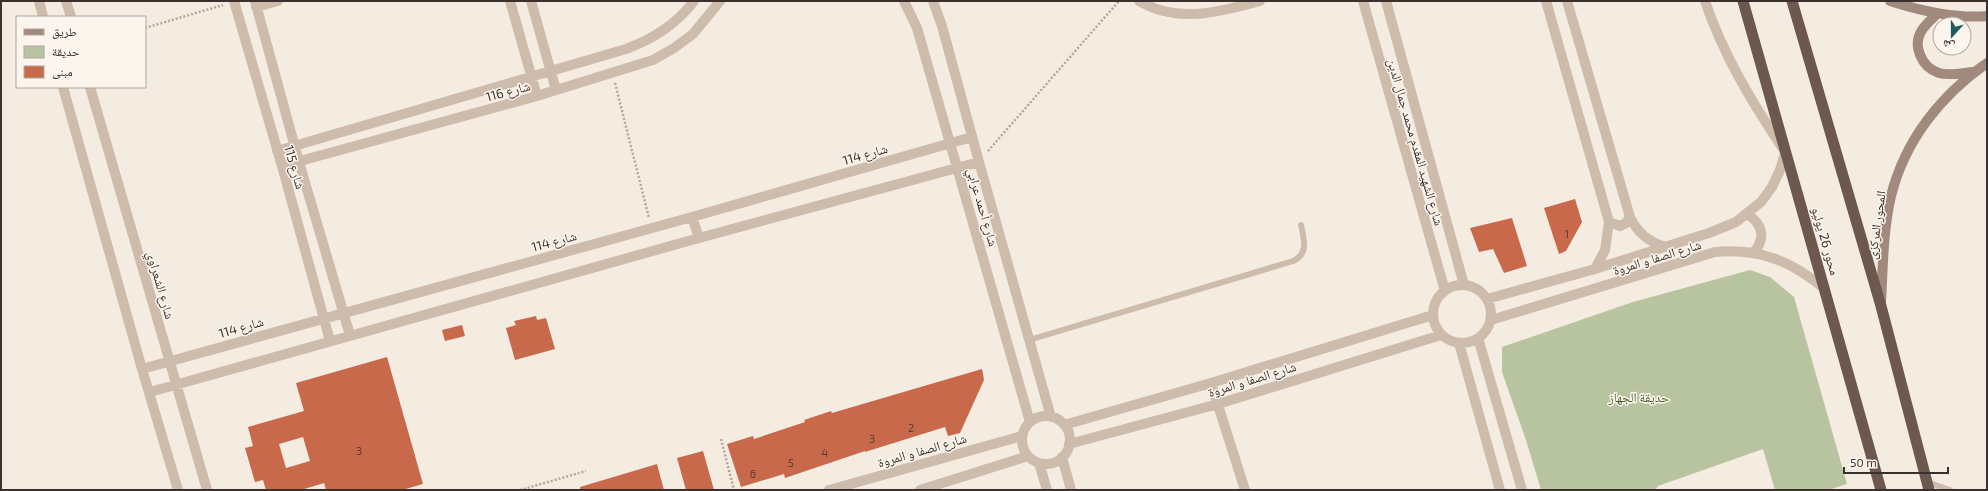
<svg xmlns="http://www.w3.org/2000/svg" width="1988" height="491" font-family="'Exo 2','Noto Naskh Arabic',sans-serif">
  <style>
    .green { fill: #b8c4a0 }
    .building { fill: #c8694b; fill-rule: evenodd }
    .lines { fill: none; stroke-linecap: round; stroke-linejoin: round }
    .path { stroke: #b9a596; stroke-width: 2.5; stroke-dasharray: 2 2; stroke-linecap: butt }
    .service { stroke: #cdbbac; stroke-width: 6 }
    .minor { stroke: #cdbbac; stroke-width: 10 }
    .tertiary { stroke: #cdbbac; stroke-width: 10 }
    .secondary { stroke: #a18a7d; stroke-width: 10 }
    .trunk { stroke: #6c584f; stroke-width: 11 }
    .labels { text-anchor: middle; dominant-baseline: central; stroke-width: 3; stroke-linejoin: round; paint-order: stroke }
    .number-label { font-size: 11px; fill: #5e3e33 }
    .street-label { font-size: 13px; fill: #3b302b; stroke: #fbf5ee }
    .park-label { font-size: 13px; fill: #4a5a2e; stroke: #fbf5ee }
  </style>
  <rect width="100%" height="100%" fill="#f4ebe1"/>
  <path class="green" d="M1750 270 1770 277 1794 297 1847 484 1828 490H1775L1763 449 1658 486 1655 490H1541L1526 440 1502 372V347L1633 302Z"/>
  <path class="building" d="M1575 199 1582 222 1566 251 1559 254 1544 208Z
    M1512 218 1527 266 1504 273 1493 249 1479 252 1470 228Z
    M536 316 537 320 546 318 555 349 515 360 506 328 516 325 514 321Z
    M462 325 465 336 445 341 442 330Z
    M387 357 423 484 402 490H326L324 483 301 490H266L263 480 255 482 245 448 253 446 248 427 304 411 296 383ZM303 437 310 461 286 468 279 444Z
    M982 369 984 380 960 433 948 436 945 427 865 452V451L785 478 784 474 741 487 727 444 753 436 754 439 805 422 804 420 831 411 832 413Z
    M703 451 714 490H686L677 458Z
    M657 464 664 490H580V487Z"/>
  <g class="lines">
    <path class="path" d="M145 28 223 5
      M615 83 649 218
      M988 151 1119 1
      M721 439 734 490
      M520 490 586 471"/>
    <path class="service" d="M1029 340 1293 261C1309 254 1304 239 1301 225
      M1927 482 1950 490"/>
    <path class="minor" d="M39 1 43 17
      M66 1 71 17
      M234 1 282 166 330 341
      M255 1 299 162 350 335
      M510 1 537 96
      M531 1 556 90
      M904 1 917 28 1030 422
      M933 1 942 26 979 162 1051 417
      M1139 1C1178 24 1219 12 1260 1
      M1363 1 1445 291
      M1386 1 1464 285
      M1546 1 1609 222 1605 250 1595 269
      M1567 1 1630 217C1637 232 1647 241 1663 246
      M256 7 278 1
      M63 87 142 369 178 490
      M90 87 207 490
      M277 151 626 49C653 39 676 25 694 1
      M282 166 537 96 653 60 674 48 693 34 720 1
      M1747 214C1763 224 1766 238 1754 252
      M692 217 699 238
      M1609 222 1620 226 1626 223 1630 217
      M1433 314a29 29 0 1 1 58 0a29 29 0 1 1-58 0Z
      M1487 299 1595 269 1709 233 1736 222 1761 202 1772 187 1780 170 1785 153
      M1491 320 1715 252C1760 248 1791 261 1825 289
      M1478 338 1522 490
      M1459 343 1500 490
      M142 369 692 217 972 137
      M1211 383 1245 490
      M150 392 699 238 979 162
      M1022 440a24 24 0 1 1 48 0a24 24 0 1 1-48 0Z
      M1064 425 1211 383 1433 315
      M1069 444 1218 404 1441 335
      M1062 457 1071 490
      M1039 463 1047 490
      M829 490 1022 436
      M920 490 1028 456"/>
    <path class="tertiary" d="M1705 1C1723 55 1752 102 1783 149"/>
    <path class="secondary" d="M1890 1C1921 11 1954 19 1987 16
      M1937 14C1932 19 1926 24 1922 30 1912 45 1921 67 1939 73 1949 76 1962 73 1973 72
      M1881 302C1883 267 1883 230 1891 196 1905 140 1941 95 1987 63"/>
    <path class="trunk" d="M1743 1 1881 490
      M1792 1 1881 306 1929 490"/>
  </g>
  <g class="labels">
    <g class="number-label">
      <text x="1567" y="233">1</text>
      <text x="911" y="427">2</text>
      <text x="872" y="438">3</text>
      <text x="359" y="450">3</text>
      <text x="825" y="452">4</text>
      <text x="791" y="462">5</text>
      <text x="753" y="473">6</text>
    </g>
    <g class="street-label">
      <text transform="translate(508 91) rotate(-15)">شارع 116</text>
      <text transform="translate(1416 142) rotate(74)">شارع الشهيد المقدم محمد جمال الدين</text>
      <text transform="translate(865 154) rotate(-16)">شارع 114</text>
      <text transform="translate(295 167) rotate(74)">شارع 115</text>
      <text transform="translate(983 207) rotate(74)">شارع أحمد عرابي</text>
      <text transform="translate(1876 225) rotate(-82)">المحور المركزى</text>
      <text transform="translate(554 241) rotate(-15)">شارع 114</text>
      <text transform="translate(1826 241) rotate(74)">محور 26 يوليو</text>
      <text transform="translate(1657 257) rotate(-17)">شارع الصفا و المروة</text>
      <text transform="translate(161 285) rotate(74)">شارع الشعراوي</text>
      <text transform="translate(241 327) rotate(-16)">شارع 114</text>
      <text transform="translate(1252 379) rotate(-17)">شارع الصفا و المروة</text>
      <text transform="translate(922 450) rotate(-16)">شارع الصفا و المروة</text>
    </g>
    <g class="park-label">
      <text x="1639" y="397">حديقة الجهاز</text>
    </g>
  </g>
  <rect width="1988" height="491" fill="none" stroke="#3b302b" stroke-width="4"/>
  <rect x="16" y="16" width="130" height="72" fill="#fbf5ee" stroke="#aea6a0"/>
  <rect x="24" y="29" width="20" height="6" fill="#a18a7d" stroke="#aea6a0"/>
  <text x="52" y="36" font-size="12" fill="#3b302b">طريق</text>
  <rect x="24" y="46" width="20" height="12" fill="#b8c4a0" stroke="#aea6a0"/>
  <text x="52" y="56" font-size="12" fill="#3b302b">حديقة</text>
  <rect x="24" y="66" width="20" height="12" fill="#c8694b" stroke="#aea6a0"/>
  <text x="52" y="76" font-size="12" fill="#3b302b">مبنى</text>
  <g transform="translate(1952 36) rotate(201)"><circle r="19" fill="#fbf5ee" stroke="#aea6a0"/>
  <path d="M0-3L7 15L0 10L-7 15Z" fill="#1f5a5e"/>
  <text y="-6" font-size="11" font-weight="bold" text-anchor="middle" fill="#3b302b">ش</text>
  </g>
  <path d="M1844 467v6h104v-6" fill="none" stroke="#3b302b" stroke-width="2"/>
  <text x="1850" y="467" font-size="12" fill="#3b302b" stroke="#fbf5ee" stroke-width="3" paint-order="stroke">50 m</text>
</svg>
